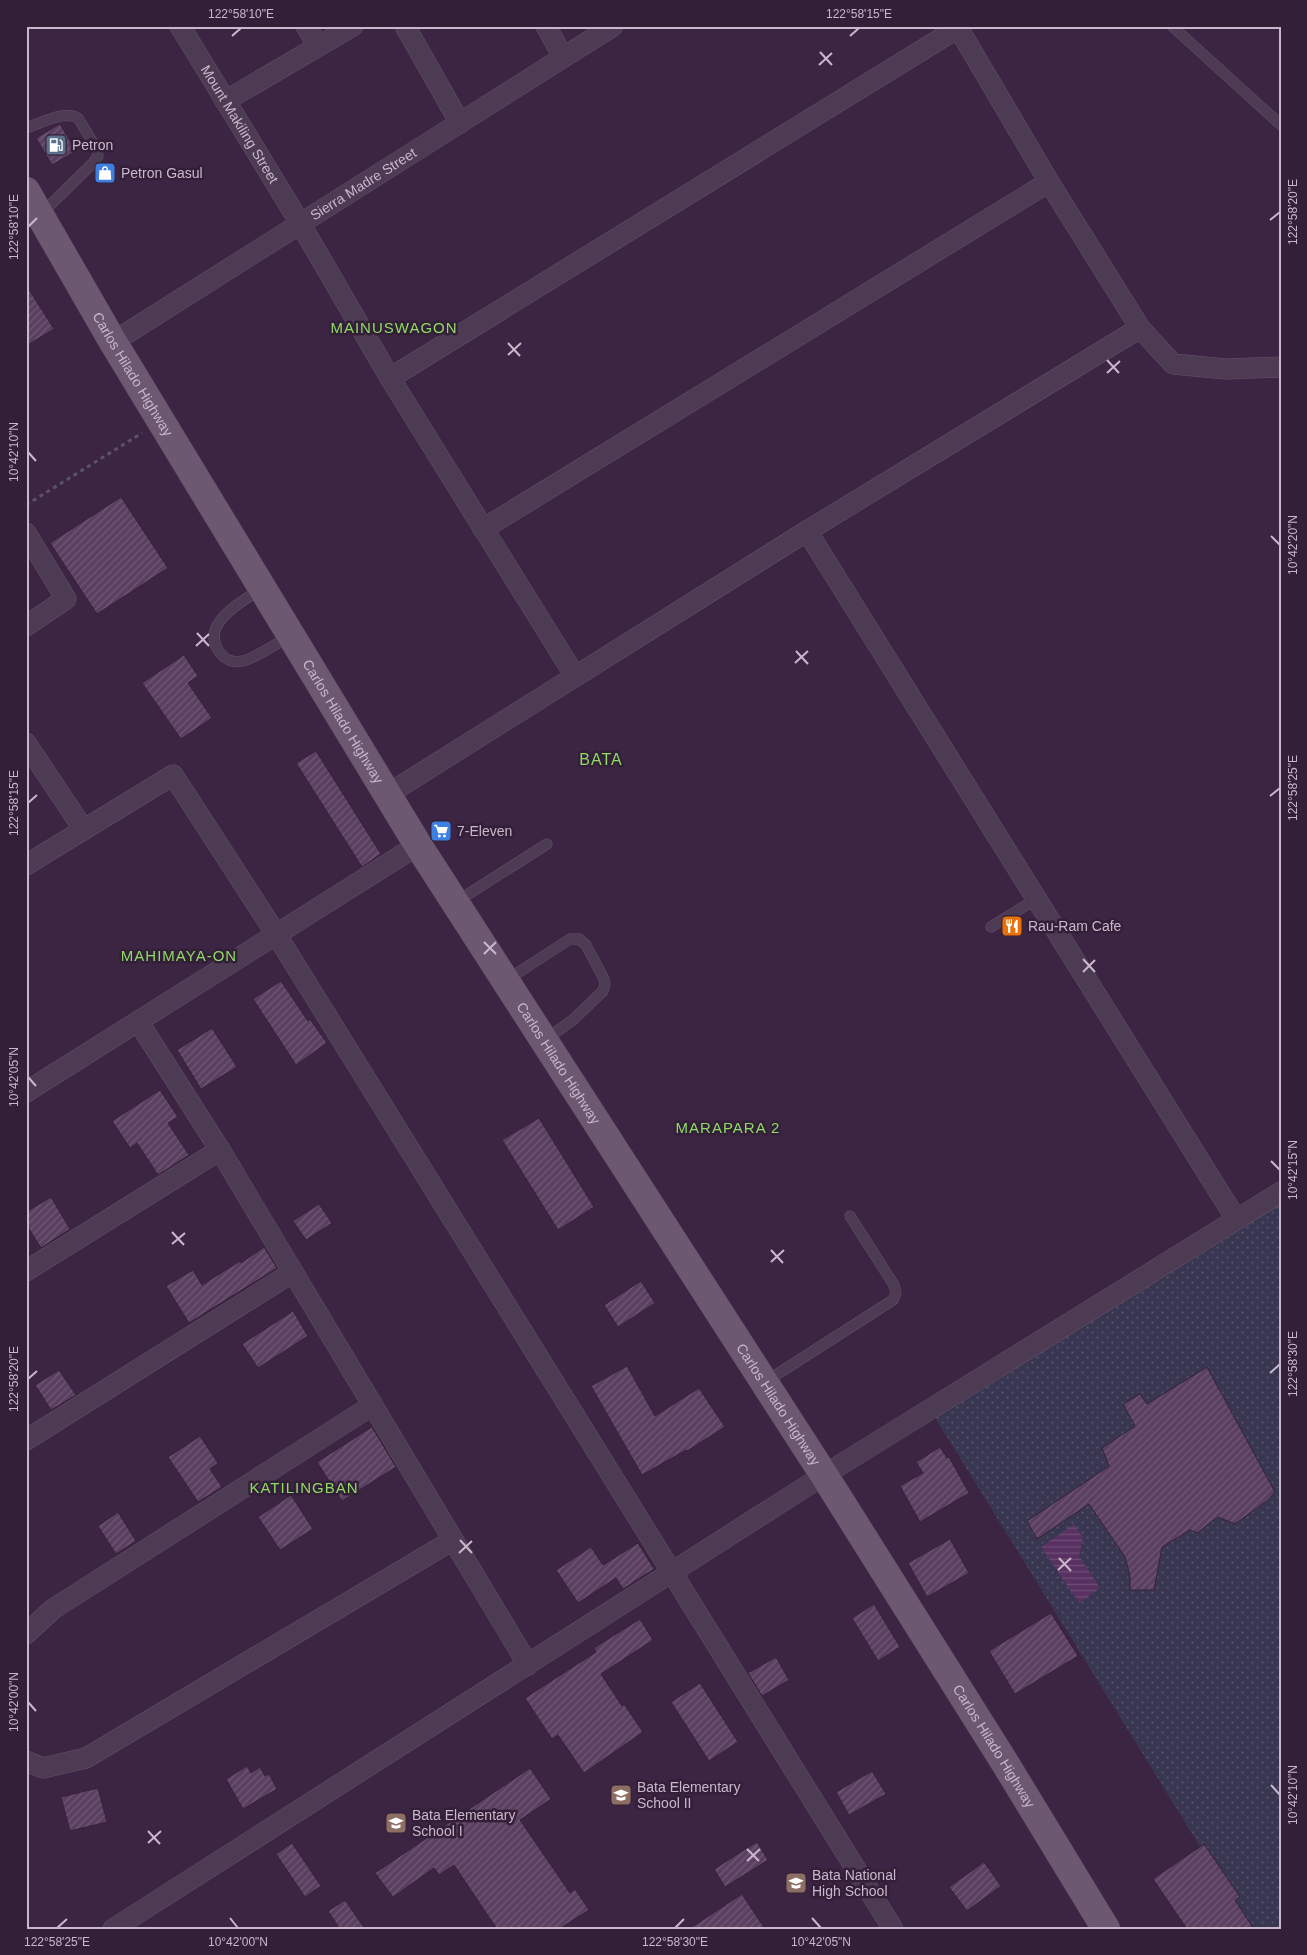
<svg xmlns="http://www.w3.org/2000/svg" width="1307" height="1955" font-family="Helvetica,sans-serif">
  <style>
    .grass { fill: url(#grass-dots) }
    .water { fill: url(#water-rules) }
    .building { fill: url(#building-hatch); stroke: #35213a }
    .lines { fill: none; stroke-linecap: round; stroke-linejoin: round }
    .service-casing { stroke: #66526a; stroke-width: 11 }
    .minor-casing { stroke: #66526a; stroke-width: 21 }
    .primary-casing { stroke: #544159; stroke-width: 29 }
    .path { stroke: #5a526c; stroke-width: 3; stroke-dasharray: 4 4; stroke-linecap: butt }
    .service { stroke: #4d3a53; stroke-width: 10 }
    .minor { stroke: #4d3a53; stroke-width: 20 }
    .primary { stroke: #6d5872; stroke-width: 28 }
    .ticks { fill: none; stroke: #c9b7cc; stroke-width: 2 }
    .labels { text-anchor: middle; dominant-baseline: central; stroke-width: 5; stroke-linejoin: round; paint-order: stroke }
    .street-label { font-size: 14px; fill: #c9b7cc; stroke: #331f38 }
    .poi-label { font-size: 14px; fill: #c9b7cc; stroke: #331f38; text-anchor: start }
    .neighbourhood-label { font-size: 15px; letter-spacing: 1px; fill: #8fda65; stroke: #331f38 }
    .quarter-label { font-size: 16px; letter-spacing: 1px; fill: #8fda65; stroke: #331f38 }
    .neatline { fill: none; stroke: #c9b7cc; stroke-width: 2 }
    .ticks-label { font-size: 12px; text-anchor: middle; fill: #c9b7cc }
  </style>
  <defs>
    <pattern id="grass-dots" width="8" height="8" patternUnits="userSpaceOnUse" patternTransform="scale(1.25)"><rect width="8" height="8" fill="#393651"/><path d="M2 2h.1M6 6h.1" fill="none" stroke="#545169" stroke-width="1.8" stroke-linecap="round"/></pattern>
    <pattern id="water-rules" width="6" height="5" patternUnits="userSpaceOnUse" patternTransform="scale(1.25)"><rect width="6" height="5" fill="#583162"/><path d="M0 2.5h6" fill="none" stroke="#6f4d77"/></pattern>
    <pattern id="building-hatch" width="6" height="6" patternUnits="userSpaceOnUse" patternTransform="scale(1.25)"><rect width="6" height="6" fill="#5a3f60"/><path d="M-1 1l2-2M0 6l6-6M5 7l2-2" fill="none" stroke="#705876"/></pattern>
  </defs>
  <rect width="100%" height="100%" fill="#3c2543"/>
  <path class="grass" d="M1281 1201V1929H1251L934 1416Z"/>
  <path class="water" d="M1074 1524 1083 1538 1079 1556 1100 1588 1079 1603 1041 1547Z"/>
  <path class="building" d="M60 124 76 151 52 165 36 138Z
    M26 285 54 329 26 346Z
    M121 497 168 568 97 614 50 543Z
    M184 655 198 676 188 683 212 718 181 739 142 683Z
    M316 751 381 854 362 867 296 763Z
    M281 981 308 1021 310 1019 327 1043 296 1065 253 999Z
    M212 1028 237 1067 201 1089 177 1050Z
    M160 1090 178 1117 168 1123 189 1155 158 1175 137 1143 130 1148 112 1121Z
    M539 1118 594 1207 558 1230 502 1140Z
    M51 1197 70 1229 41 1248 26 1224V1212Z
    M319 1204 332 1223 306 1240 293 1221Z
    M264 1247 277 1268 189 1323 166 1286 193 1270 202 1285 240 1261 241 1263Z
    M641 1281 655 1303 618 1327 604 1305Z
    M293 1311 308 1336 258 1368 242 1344Z
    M627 1366 655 1416 699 1388 725 1427 687 1451 686 1450 642 1475 591 1386Z
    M1207 1367 1275 1492 1268 1500 1235 1524 1218 1517 1197 1533 1190 1530 1162 1547 1154 1590H1130V1576L1125 1557 1089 1504 1037 1539 1027 1521 1109 1466 1102 1448 1135 1426 1123 1404 1140 1394 1147 1404Z
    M59 1370 76 1395 51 1410 35 1385Z
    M372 1427 396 1467 342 1501 317 1462Z
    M200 1436 218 1463 210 1469 222 1487 198 1502 168 1457Z
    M940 1447 947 1458 949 1457 969 1493 920 1522 900 1486 923 1473 916 1462Z
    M291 1495 313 1529 280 1550 258 1517Z
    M118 1512 136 1541 116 1554 98 1526Z
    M950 1539 969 1573 927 1597 908 1563Z
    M638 1543 654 1569 623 1589 616 1578 578 1603 556 1570 591 1547 603 1565Z
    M874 1604 900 1647 878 1661 852 1618Z
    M1051 1613 1078 1656 1015 1694 989 1651Z
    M640 1619 653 1640 601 1674 622 1706 624 1704 643 1732 584 1773 558 1735 552 1739 525 1698 596 1652 594 1648Z
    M776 1657 789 1680 762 1696 748 1673Z
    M700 1683 738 1742 709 1761 671 1702Z
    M247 1766 251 1773 260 1767 265 1776 269 1774 277 1789 243 1809 226 1779Z
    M530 1768 551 1799 520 1820 570 1893 575 1889 589 1910 559 1929H497L454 1865 439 1875 434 1868 393 1897 375 1873Z
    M872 1771 886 1794 849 1815 836 1792Z
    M98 1788 107 1822 70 1831 61 1797Z
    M757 1842 768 1860 725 1887 714 1869Z
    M292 1843 321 1886 305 1897 276 1854Z
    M1204 1844 1240 1897 1235 1900 1254 1929H1187L1153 1879Z
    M984 1862 1001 1886 967 1911 949 1887Z
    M742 1894 765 1929H689Z
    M345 1900 365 1929H340L328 1911Z"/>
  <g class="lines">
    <g class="service-casing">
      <path id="service" d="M1172 26 1281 125
        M26 128C42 123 63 110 78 118L97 149 98 156 93 163 41 214
        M261 589C241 602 197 625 221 654 226 660 234 663 242 661 255 659 277 643 290 636
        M456 902 547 844
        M991 927 1036 899
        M507 980 570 939H579L586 945 604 979 605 984 603 991 574 1019 545 1040
        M765 1382 893 1300 896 1293 894 1285 850 1216"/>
    </g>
    <g class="minor-casing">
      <g id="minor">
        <path id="s1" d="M180 26 300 223 390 378 575 676"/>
        <path d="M306 26 318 46"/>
        <path d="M405 26 460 123"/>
        <path d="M546 26 563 57"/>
        <path d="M957 26 1049 182 1140 328 1173 364 1226 369 1281 367"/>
        <path d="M225 101 353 26"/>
        <path id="s2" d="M113 342 613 26"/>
        <path d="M390 378 958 28"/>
        <path d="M483 529 1049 182"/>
        <path d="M807 531 1236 1219"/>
        <path d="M26 533 66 599 26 626"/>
        <path d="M26 743 84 830"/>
        <path d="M388 794 807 531 1140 328"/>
        <path d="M26 865 173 775 276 934 893 1929"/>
        <path d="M138 1021 220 1150 528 1665"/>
        <path d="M26 1092 418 845"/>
        <path d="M26 1271 220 1150"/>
        <path d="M26 1440 293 1272"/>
        <path d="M26 1634 53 1609 373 1405"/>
        <path d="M26 1761 43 1768 86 1758 453 1540"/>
        <path d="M113 1929 824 1475 1281 1192"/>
      </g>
    </g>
    <g class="primary-casing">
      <g id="primary">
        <path id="s3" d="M26 191 113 342 418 845 824 1475 1005 1763 1106 1929"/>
      </g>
    </g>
    <path class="path" d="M26 505 142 433"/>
    <use href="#service" class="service"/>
    <use href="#minor" class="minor"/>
    <use href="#primary" class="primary"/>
  </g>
  <path class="ticks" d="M232 36 241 28M850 36 859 28M820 52 832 65M819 65 832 53M1270 220 1280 212M28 227 37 218M508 343 520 356M508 355 521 343M1107 360 1119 373M1107 373 1120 361M28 452 36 461M1271 536 1280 545M197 633 209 646M196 646 209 634M796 651 808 664M795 663 808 651M1270 796 1280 788M28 803 37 795M484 942 496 954M484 954 496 942M1083 959 1095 972M1083 972 1095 960M28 1077 36 1086M1271 1161 1280 1170M172 1232 184 1245M172 1244 185 1233M771 1250 783 1263M771 1262 784 1250M1270 1373 1280 1364M28 1379 37 1371M460 1540 472 1553M459 1553 472 1541M1059 1558 1071 1571M1058 1570 1071 1558M28 1702 36 1711M1271 1785 1280 1795M148 1831 160 1844M148 1843 161 1831M747 1849 759 1861M747 1861 760 1849M230 1918 238 1928M812 1918 821 1928M57 1928 67 1919M675 1928 684 1919"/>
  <defs>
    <g id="fuel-square" transform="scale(1.125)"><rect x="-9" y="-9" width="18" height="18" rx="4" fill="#5c6f8a" stroke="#331f38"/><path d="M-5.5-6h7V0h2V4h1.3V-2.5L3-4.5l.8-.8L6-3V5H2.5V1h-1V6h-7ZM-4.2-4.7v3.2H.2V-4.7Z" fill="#fff"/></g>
    <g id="shop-square" transform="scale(1.125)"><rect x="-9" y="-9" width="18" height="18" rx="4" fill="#3f7fe0" stroke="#331f38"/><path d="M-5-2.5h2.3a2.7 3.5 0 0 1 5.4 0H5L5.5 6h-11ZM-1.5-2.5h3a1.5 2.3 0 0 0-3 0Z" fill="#fff"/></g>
    <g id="supermarket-square" transform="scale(1.125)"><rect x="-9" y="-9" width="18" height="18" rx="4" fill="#3f7fe0" stroke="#331f38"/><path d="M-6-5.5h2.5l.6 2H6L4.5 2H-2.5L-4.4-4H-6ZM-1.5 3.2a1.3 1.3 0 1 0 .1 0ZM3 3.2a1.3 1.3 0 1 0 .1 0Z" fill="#fff"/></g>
    <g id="restaurant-square" transform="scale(1.125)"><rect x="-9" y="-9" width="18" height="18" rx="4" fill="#e8710a" stroke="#331f38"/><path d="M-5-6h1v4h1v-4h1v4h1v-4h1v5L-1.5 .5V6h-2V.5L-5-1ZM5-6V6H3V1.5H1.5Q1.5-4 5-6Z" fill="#fff"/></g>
    <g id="school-square" transform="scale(1.125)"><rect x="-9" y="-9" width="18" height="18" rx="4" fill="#8d6e63" stroke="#331f38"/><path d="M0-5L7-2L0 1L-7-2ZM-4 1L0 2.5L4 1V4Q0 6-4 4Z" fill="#fff"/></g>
  </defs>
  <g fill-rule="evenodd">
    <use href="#fuel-square" x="56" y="145"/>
    <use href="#shop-square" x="105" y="173"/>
    <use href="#supermarket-square" x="441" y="831"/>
    <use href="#restaurant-square" x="1012" y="926"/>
    <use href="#school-square" x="621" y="1795"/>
    <use href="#school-square" x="396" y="1823"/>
    <use href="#school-square" x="796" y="1883"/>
  </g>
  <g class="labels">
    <g class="street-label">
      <text stroke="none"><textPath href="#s1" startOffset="115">Mount Makiling Street</textPath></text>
      <text stroke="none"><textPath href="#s2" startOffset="296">Sierra Madre Street</textPath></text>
      <text stroke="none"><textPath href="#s3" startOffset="212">Carlos Hilado Highway</textPath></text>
      <text stroke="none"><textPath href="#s3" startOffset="618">Carlos Hilado Highway</textPath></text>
      <text stroke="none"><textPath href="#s3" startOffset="1022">Carlos Hilado Highway</textPath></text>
      <text stroke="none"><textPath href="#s3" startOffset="1428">Carlos Hilado Highway</textPath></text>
      <text stroke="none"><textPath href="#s3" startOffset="1832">Carlos Hilado Highway</textPath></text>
    </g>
    <g class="poi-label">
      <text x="72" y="145">Petron</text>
      <text x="121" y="173">Petron Gasul</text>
      <text x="457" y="831">7-Eleven</text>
      <text x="1028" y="926">Rau-Ram Cafe</text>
      <text x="637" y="1787">Bata Elementary<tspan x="637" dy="16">School II</tspan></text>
      <text x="412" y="1815">Bata Elementary<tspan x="412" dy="16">School I</tspan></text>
      <text x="812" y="1875">Bata National<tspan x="812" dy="16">High School</tspan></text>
    </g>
    <g class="neighbourhood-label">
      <text x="394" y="327">MAINUSWAGON</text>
      <text x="179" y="955">MAHIMAYA-ON</text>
      <text x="728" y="1127">MARAPARA 2</text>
      <text x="304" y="1487">KATILINGBAN</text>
    </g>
    <g class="quarter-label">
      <text x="601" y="759">BATA</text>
    </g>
  </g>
  <rect width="1307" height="1955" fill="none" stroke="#331f38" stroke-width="55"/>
  <rect x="28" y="28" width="1252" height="1900" class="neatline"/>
  <g class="ticks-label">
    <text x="241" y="18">122°58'10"E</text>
    <text x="859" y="18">122°58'15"E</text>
    <text transform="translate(1293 212) rotate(-90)" y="4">122°58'20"E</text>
    <text transform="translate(14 227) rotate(-90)" y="4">122°58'10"E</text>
    <text transform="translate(14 452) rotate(-90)" y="4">10°42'10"N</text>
    <text transform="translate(1293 545) rotate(-90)" y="4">10°42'20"N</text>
    <text transform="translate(1293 788) rotate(-90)" y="4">122°58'25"E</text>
    <text transform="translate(14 803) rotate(-90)" y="4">122°58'15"E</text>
    <text transform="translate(14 1077) rotate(-90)" y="4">10°42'05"N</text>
    <text transform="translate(1293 1170) rotate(-90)" y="4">10°42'15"N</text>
    <text transform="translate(1293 1364) rotate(-90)" y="4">122°58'30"E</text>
    <text transform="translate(14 1379) rotate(-90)" y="4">122°58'20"E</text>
    <text transform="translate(14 1702) rotate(-90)" y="4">10°42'00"N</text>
    <text transform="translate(1293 1795) rotate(-90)" y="4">10°42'10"N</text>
    <text x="57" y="1946">122°58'25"E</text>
    <text x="238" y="1946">10°42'00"N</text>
    <text x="675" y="1946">122°58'30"E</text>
    <text x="821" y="1946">10°42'05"N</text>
  </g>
</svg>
